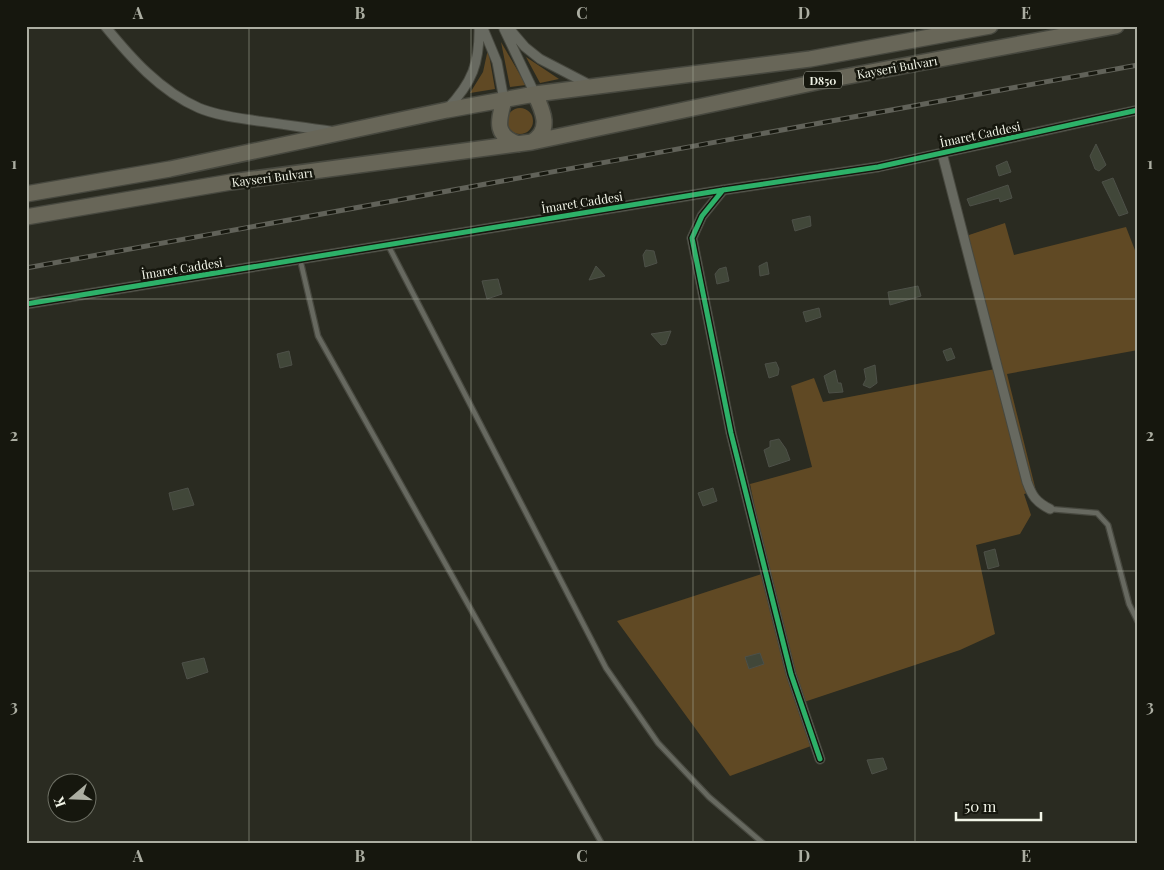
<svg xmlns="http://www.w3.org/2000/svg" width="1164" height="870" font-family="'Playfair Display',serif">
  <style>
    .green { fill: #604924 }
    .building { fill: #414739; stroke: #4d5048 }
    .lines { fill: none; stroke-linecap: round; stroke-linejoin: round }
    .service-casing { stroke: #47483f; stroke-width: 7 }
    .minor-casing { stroke: #47483f; stroke-width: 11 }
    .trunk-casing { stroke: #47483f; stroke-width: 18 }
    .service { stroke: #676960; stroke-width: 4.5 }
    .minor { stroke: #676960; stroke-width: 9 }
    .trunk { stroke: #686658; stroke-width: 15 }
    .rail-casing { stroke: #616259; stroke-width: 5 }
    .rail { stroke: #16170e; stroke-width: 3; stroke-dasharray: 9; stroke-linecap: butt }
    .cycleway-casing { stroke: #16170e; stroke-width: 8 }
    .cycleway { stroke: #2db169; stroke-width: 5 }
    .grid { fill: none; stroke: #acaea2; stroke-width: 1; stroke-opacity: 0.55 }
    .labels { text-anchor: middle; dominant-baseline: central; stroke-width: 5; stroke-linejoin: round; paint-order: stroke }
    .shield { fill: #16170e; stroke: #b0b2a7; stroke-width: 1 }
    .shield-label { font-size: 11px; font-weight: bold; fill: #f2f5e8 }
    .street-label { font-size: 12px; fill: #f2f5e8; stroke: #16170e }
    .neatline { fill: none; stroke: #acaea2; stroke-width: 2 }
    .grid-label { font-size: 16px; text-anchor: middle; font-weight: bold; fill: #acaea2 }
  </style>
  <rect width="100%" height="100%" fill="#2a2b21"/>
  <path class="green" d="M501 42 526 85 510 87Z
    M488 49 495 89 470 93 483 72Z
    M526 57 559 79 540 83Z
    M507 121a13 13 0 1 1 26 0a13 13 0 1 1-26 0Z
    M1005 223 1014 255 1126 227 1138 258V350L1007 374 1036 491 1024 494 1031 515 1020 534 976 545 995 634 960 650 804 702 811 746 730 776 617 621 768 572 750 484 812 467 791 386 814 378 823 402 995 369 966 236Z"/>
  <path class="building" d="M1096 144 1106 165 1099 171 1095 169 1090 156Z
    M1007 161 1011 172 999 176 996 166Z
    M1113 178 1128 213 1119 216 1102 182Z
    M1008 185 1012 198 1000 202 999 198 970 206 967 199Z
    M810 216 811 226 795 231 792 220Z
    M646 250 654 251 657 263 645 267 643 255Z
    M767 262 769 274 760 276 759 266Z
    M596 266 605 276 589 280Z
    M726 267 729 281 717 284 715 274 719 269Z
    M498 279 502 294 487 299 482 281Z
    M918 286 921 296 890 305 888 292Z
    M819 308 821 317 806 322 803 312Z
    M671 331 666 344 661 345 651 334Z
    M951 348 955 358 947 361 943 351Z
    M289 351 292 365 280 368 277 354Z
    M776 362 779 369 778 375 769 378 765 364Z
    M875 365 877 383 870 388 863 385 866 379 864 369Z
    M835 370 838 383H841L843 392 829 393 824 376Z
    M779 439 786 449 790 460 769 467 764 450 770 447V441Z
    M188 488 194 505 173 510 169 493Z
    M713 488 717 501 703 506 698 493Z
    M995 549 999 566 988 569 984 552Z
    M760 653 764 664 749 669 745 657Z
    M204 658 208 672 187 679 182 663Z
    M883 758 887 769 872 774 867 760Z"/>
  <g class="lines">
    <g class="service-casing">
      <path id="service" d="M388 245 606 668 658 743 709 797 764 844
        M300 259 318 336 602 844
        M1050 509 1097 513 1108 525 1129 604 1138 622"/>
    </g>
    <g class="minor-casing">
      <path id="minor" d="M105 26C131 58 160 91 199 108 218 116 239 118 258 121 282 124 306 128 330 131
        M482 26 497 62 504 100
        M507 26 525 47 540 59 590 85
        M504 29 535 94
        M447 109C472 83 480 63 479 26
        M942 153 1027 482C1032 496 1036 502 1050 509
        M723 190 702 216 692 238 731 433 777 618 791 674 820 759
        M26 304 723 190 878 167 1138 110"/>
    </g>
    <g class="trunk-casing">
      <path id="trunk" d="M504 100C499 120 493 135 518 144
        M532 142C552 130 543 111 535 94
        M26 194 170 169 447 110 535 94 810 59 990 26
        M26 217 231 182 532 142 817 82 1116 26"/>
    </g>
    <use href="#service" class="service"/>
    <use href="#minor" class="minor"/>
    <use href="#trunk" class="trunk"/>
    <g class="rail-casing">
      <path id="rail" d="M26 268 1138 65"/>
    </g>
    <use href="#rail" class="rail"/>
    <g class="cycleway-casing">
      <path id="cycleway" d="M723 190 702 216 692 238 731 433 777 618 791 674 820 759
        M26 304 723 190 878 167 1138 110"/>
    </g>
    <use href="#cycleway" class="cycleway"/>
  </g>
  <path class="grid" d="M249 26V844M471 26V844M693 26V844M915 26V844M26 299H1138M26 571H1138"/>
  <g class="labels">
    <rect class="shield" x="804" y="71.5" width="38" height="17" rx="4"/>
    <g class="shield-label">
      <text x="823" y="80">D850</text>
    </g>
    <g class="street-label">
      <text transform="translate(897 67) rotate(-10)">Kayseri Bulvarı</text>
      <text transform="translate(980 134) rotate(-12)">İmaret Caddesi</text>
      <text transform="translate(272 177) rotate(-7)">Kayseri Bulvarı</text>
      <text transform="translate(582 202) rotate(-9)">İmaret Caddesi</text>
      <text transform="translate(182 268) rotate(-9)">İmaret Caddesi</text>
    </g>
  </g>
  <rect width="1164" height="870" fill="none" stroke="#16170e" stroke-width="55"/>
  <g transform="translate(72 798) rotate(251)"><circle r="24" fill="#16170e" stroke="#6e7065"/>
  <path d="M0-4L9 19L0 12L-9 19Z" fill="#acaea2"/>
  <text y="-8" font-size="14" font-weight="bold" text-anchor="middle" fill="#f2f5e8">K</text>
  </g>
  <path d="M956 812v8h85v-8" fill="none" stroke="#f2f5e8" stroke-width="2.5"/>
  <text x="964" y="812" font-size="15" fill="#f2f5e8" stroke="#16170e" stroke-width="4" paint-order="stroke">50 m</text>
  <rect x="28" y="28" width="1108" height="814" class="neatline"/>
  <g class="grid-label">
    <text x="138" y="19">A</text>
    <text x="360" y="19">B</text>
    <text x="582" y="19">C</text>
    <text x="804" y="19">D</text>
    <text x="1026" y="19">E</text>
    <text x="14" y="169">1</text>
    <text x="1150" y="169">1</text>
    <text x="14" y="441">2</text>
    <text x="1150" y="441">2</text>
    <text x="14" y="712">3</text>
    <text x="1150" y="712">3</text>
    <text x="138" y="862">A</text>
    <text x="360" y="862">B</text>
    <text x="582" y="862">C</text>
    <text x="804" y="862">D</text>
    <text x="1026" y="862">E</text>
  </g>
</svg>
